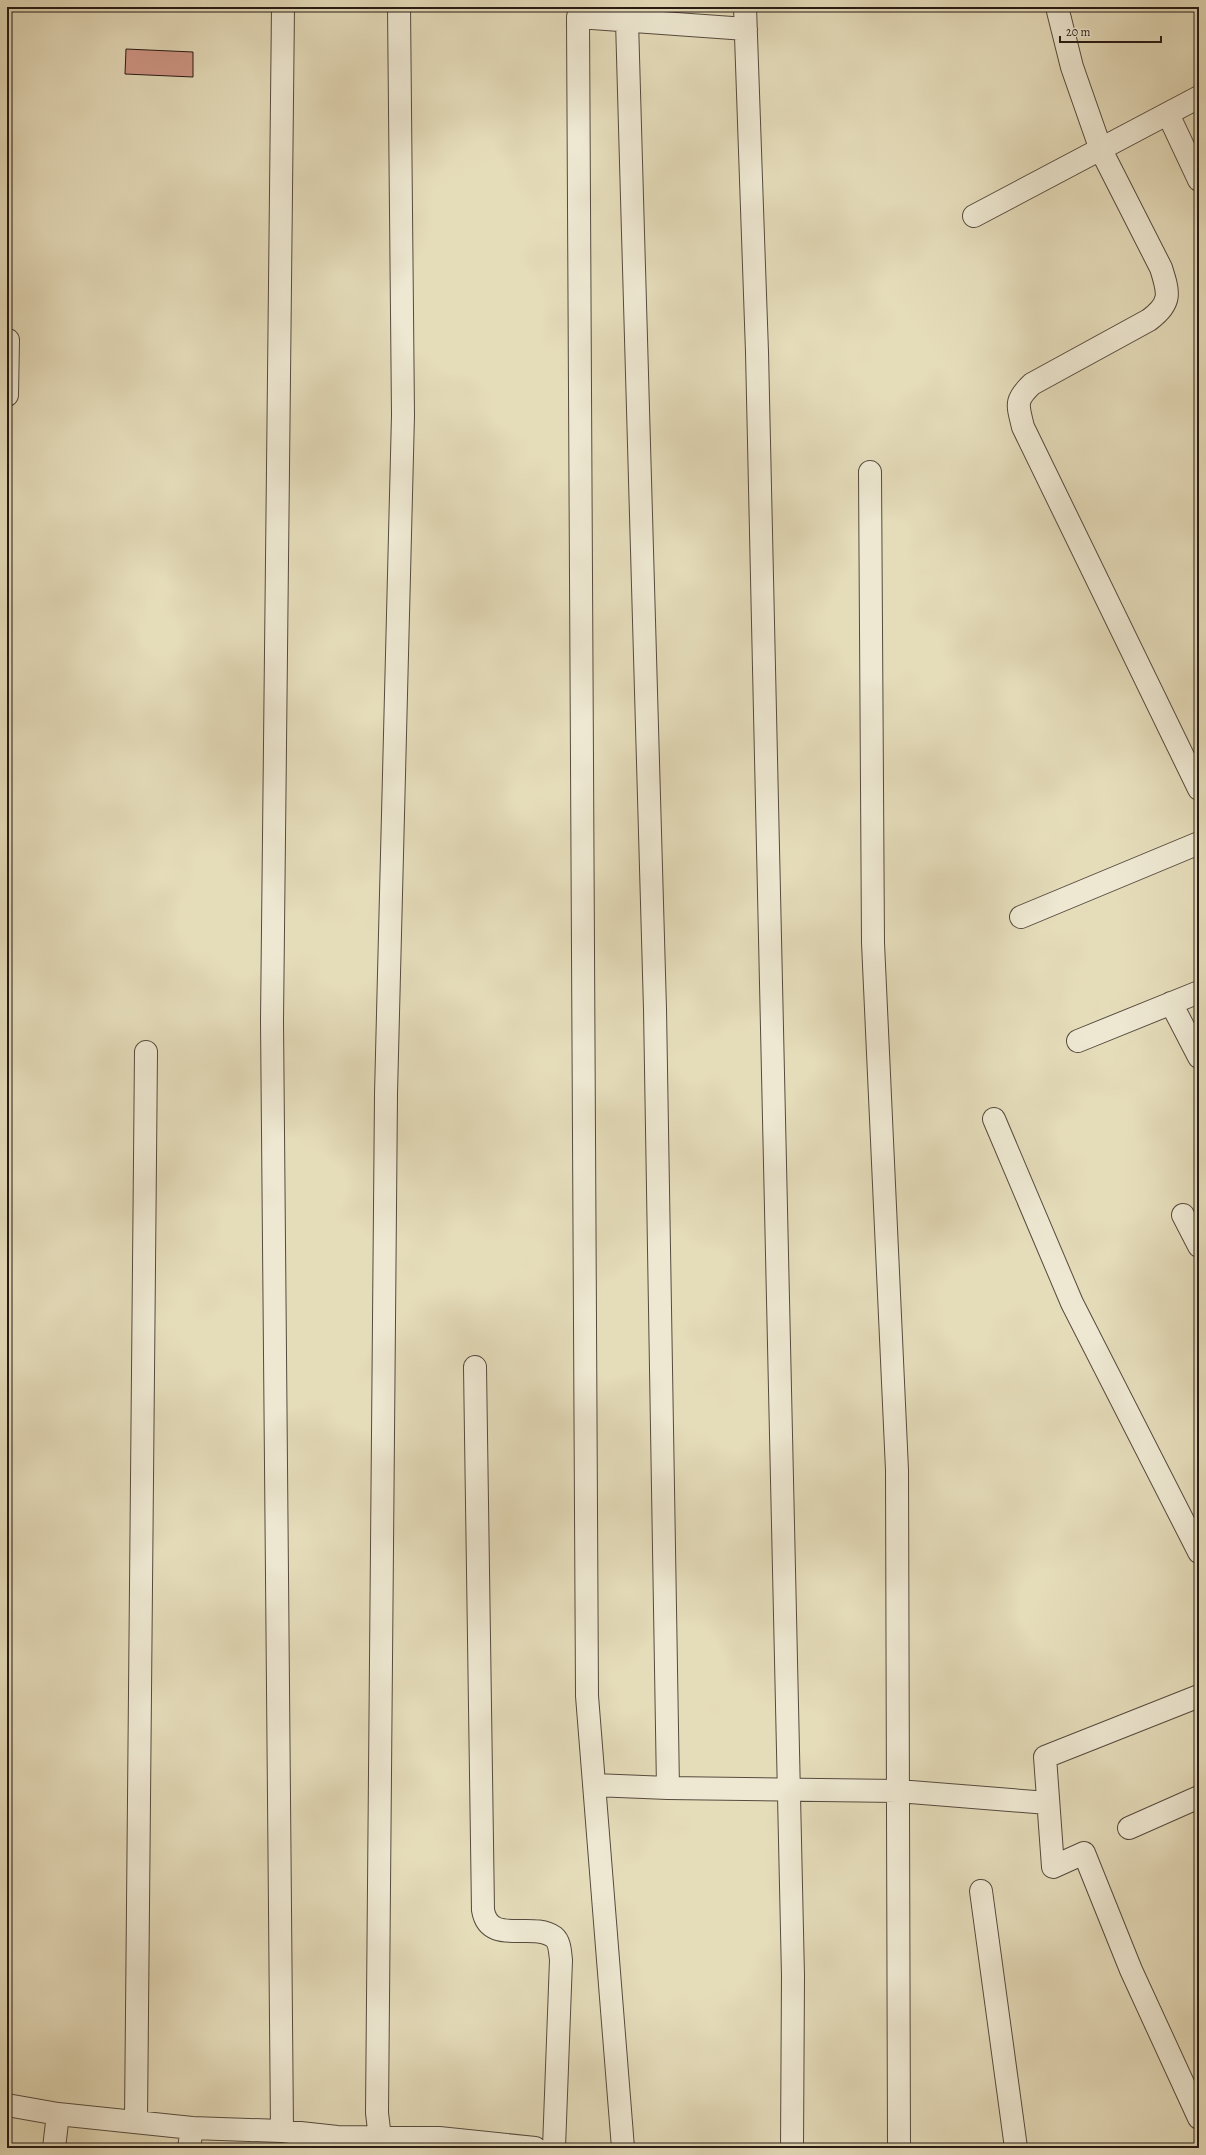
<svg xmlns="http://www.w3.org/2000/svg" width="1206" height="2155" font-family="Alegreya,serif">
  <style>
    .building { fill: #cf9686; stroke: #261b14 }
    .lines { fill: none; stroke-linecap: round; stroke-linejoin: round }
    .minor-casing { stroke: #564b3e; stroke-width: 24 }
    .minor { stroke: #eee8d2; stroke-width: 22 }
  </style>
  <rect width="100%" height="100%" fill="#e5dcba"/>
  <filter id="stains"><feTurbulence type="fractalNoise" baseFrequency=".005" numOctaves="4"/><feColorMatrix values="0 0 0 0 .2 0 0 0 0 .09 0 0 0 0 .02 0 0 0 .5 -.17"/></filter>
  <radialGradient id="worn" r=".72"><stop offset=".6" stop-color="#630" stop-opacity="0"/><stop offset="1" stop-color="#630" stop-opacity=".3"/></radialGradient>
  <path class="building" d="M126 49 193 52V77L125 74Z"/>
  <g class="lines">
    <g class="minor-casing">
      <path id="minor" d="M745 7 757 352 793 1976 792 2148
        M1057 7 1072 67 1101 150 1161 268C1169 293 1172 303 1149 320L1032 384C1014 401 1018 405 1023 427L1199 789
        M627 21 655 1009 668 1788
        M1168 114 1199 180
        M974 216 1199 97
        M7 395 8 340
        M870 472 873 943 897 1470 899 2148
        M1021 917 1199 843
        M1171 1003 1199 1057
        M1078 1041 1199 992
        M994 1119 1072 1303 1199 1552
        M1183 1215 1199 1246
        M475 1367 483 1910C489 1946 532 1921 554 1937 560 1942 560 1952 561 1960L554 2148
        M1199 1696 1045 1757 1053 1867 1084 1853 1131 1970 1199 2118
        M594 1785 668 1788 898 1791 1048 1803
        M1129 1828 1199 1797
        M981 1891 1016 2148
        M7 2105 58 2114 192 2128 282 2131 337 2137 439 2138 535 2148
        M136 2120 146 1052
        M282 2131 272 1021 283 7
        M380 2138 377 2113 386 1094 403 415 399 7
        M54 2148 58 2114
        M189 2148 192 2128
        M623 2148 587 1696 578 17 746 29"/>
    </g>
    <use href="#minor" class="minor"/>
  </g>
  <rect width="1206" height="2155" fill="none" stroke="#e5dcba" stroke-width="24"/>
  <rect x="8" y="8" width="1190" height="2139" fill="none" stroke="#261b14" stroke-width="2"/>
  <rect x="12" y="12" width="1182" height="2131" fill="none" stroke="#261b14"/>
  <path d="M1060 36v6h101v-6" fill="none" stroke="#261b14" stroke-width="2"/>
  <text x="1066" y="36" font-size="12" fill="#261b14" stroke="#eee8d2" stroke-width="3" paint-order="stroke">20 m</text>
  <rect width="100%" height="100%" filter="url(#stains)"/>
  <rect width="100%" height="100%" fill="url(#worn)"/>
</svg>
